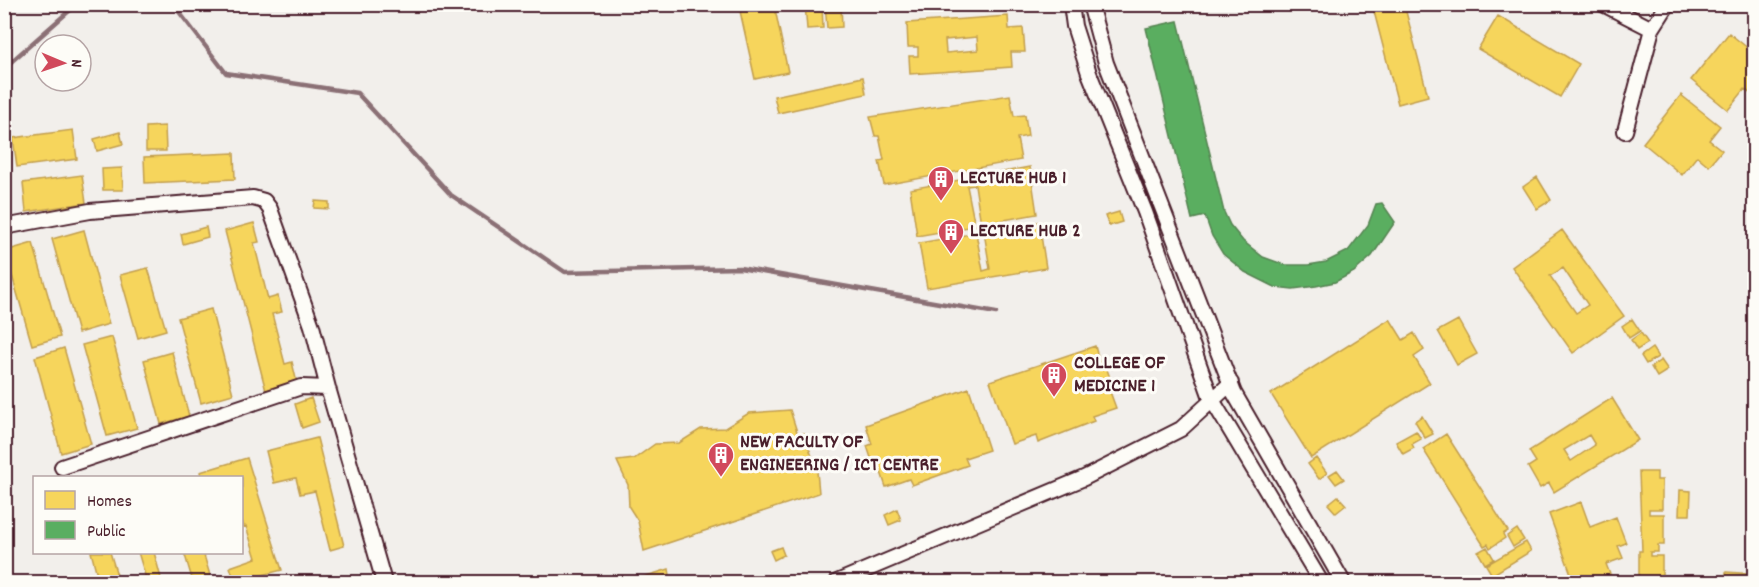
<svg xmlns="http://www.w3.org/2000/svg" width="1759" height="587" font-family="Dekko,sans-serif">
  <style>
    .homes { fill: #f6d55c; stroke: #c29e4d; stroke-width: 1.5; fill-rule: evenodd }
    .public { fill: #5aae61; stroke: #558351; stroke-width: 1.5 }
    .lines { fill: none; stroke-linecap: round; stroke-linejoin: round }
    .stream { stroke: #8b6f75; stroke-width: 4.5 }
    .street-casing { stroke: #4a1f2b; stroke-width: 18 }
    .street { stroke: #fdfcf7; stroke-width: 14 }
    .labels { text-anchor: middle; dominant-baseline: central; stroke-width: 6; stroke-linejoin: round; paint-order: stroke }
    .poi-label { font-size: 20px; font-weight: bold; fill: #4a1f2b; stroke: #fdfcf7; text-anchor: start }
  </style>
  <rect width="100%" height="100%" fill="#f2efeb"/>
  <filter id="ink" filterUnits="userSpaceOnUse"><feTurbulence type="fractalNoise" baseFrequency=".0167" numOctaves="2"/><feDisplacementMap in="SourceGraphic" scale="12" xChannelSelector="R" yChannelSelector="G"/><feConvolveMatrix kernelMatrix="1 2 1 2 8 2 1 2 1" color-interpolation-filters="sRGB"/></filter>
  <g filter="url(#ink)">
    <path class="homes" d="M774 4 788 72 755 79 740 11Z
      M805 4H822L823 28 807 29Z
      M825 4H841L842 27 827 28Z
      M1372 4H1404L1428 96 1398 104Z
      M1008 16 1009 29 1023 28 1025 52H1011L1012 67 910 74 909 56H918V47H908L907 23ZM977 37 978 50 946 53 945 40Z
      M1498 16 1579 64 1560 97 1478 49Z
      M1729 33 1754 53V94L1753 96 1745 89 1728 110 1691 80Z
      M863 77 866 94 778 113 774 96Z
      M1010 95 1014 116 1025 115 1028 136 1017 138 1021 160 884 185 879 161 884 160 879 136H875L870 117Z
      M1681 95 1720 126 1709 140 1722 150 1709 166 1697 156 1682 175 1643 143Z
      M165 126 166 151H146V127Z
      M73 130 77 159 17 167 13 138Z
      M120 132 123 144 97 151 94 139Z
      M234 153 235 179 145 183 144 157Z
      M1030 167 1037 214 981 224 975 185 967 186 975 226 917 236 910 189Z
      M122 168 123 190H103L102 169Z
      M82 175 86 203 26 212 23 183Z
      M1537 177 1551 200 1537 209 1523 187Z
      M315 201 329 202V209L314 208Z
      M1119 212 1122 222 1109 226 1105 216Z
      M1039 222 1046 268 927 288 919 243 976 233 983 271 990 269 984 232Z
      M254 223 259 242 254 243 268 299 278 296 282 312 272 314 285 364 292 362 297 383 266 391 225 231Z
      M206 227 208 237 183 244 181 234Z
      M84 230 109 324 78 333 52 239Z
      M1562 230 1624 316 1573 353 1512 267ZM1563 268 1588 305 1576 313 1550 276Z
      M33 243 60 337 32 345 5 251Z
      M148 268 166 330 138 338 120 275Z
      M211 309 233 394 201 403 178 318Z
      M1390 319 1403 340 1414 333 1424 350 1414 357 1430 383 1311 458 1271 394Z
      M1632 319 1640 331 1629 338 1622 326Z
      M1458 320 1477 354 1457 365 1438 331Z
      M1641 333 1648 343 1637 350 1631 340Z
      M112 337 137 428 107 436 82 345Z
      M1095 346 1100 365 1105 364 1113 386 1109 389 1116 408 1092 416 1094 421 1038 443 1036 436 1012 444 990 381Z
      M64 348 91 444 61 453 35 357Z
      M1652 348 1658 357 1646 364 1641 356Z
      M172 352 189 416 161 424 144 360Z
      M1661 360 1668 370 1657 377 1651 367Z
      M969 388 989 450 965 458 968 465 912 485 909 479 886 487 880 469 875 470 867 446 872 444 866 425Z
      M311 398 319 422 302 428 295 404Z
      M1612 398 1638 440 1554 492 1549 483 1540 488 1528 467 1536 462 1529 451ZM1589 435 1595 445 1571 461 1564 450Z
      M790 410 798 435 804 433 817 471 819 493 644 551 638 521 629 507 628 485 617 461 634 459 655 444 679 443 701 429 725 428 749 413Z
      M1422 416 1433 434 1425 438 1415 421Z
      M1416 431 1421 439 1412 444 1414 448 1403 454 1396 442Z
      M1446 434 1508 531 1503 534 1505 538 1490 548 1488 544 1484 546 1423 449Z
      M317 438 344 546 330 550 315 491 300 494 296 478 274 483 266 451Z
      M247 458 282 570 235 582 230 567 256 558 246 526 244 527 242 520V478H202L200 472Z
      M1316 458 1327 473 1319 479 1308 464Z
      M1337 470 1344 479 1336 484 1329 475Z
      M1639 472H1657V480H1662V509H1649V514H1664V545H1658V552H1650V556H1662V582H1639V551H1642Z
      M1680 490 1691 491 1690 515H1679Z
      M1338 496 1346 505 1336 513 1328 504Z
      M1581 502 1590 527 1616 517 1626 543 1618 546 1623 558 1606 564 1613 582H1574L1549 514Z
      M897 509 901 520 889 525 885 515Z
      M1517 529 1524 540 1513 547 1507 536Z
      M1526 542 1531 551 1492 575 1486 565Z
      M781 547 784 555 774 560 770 551Z
      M1487 547 1494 559 1485 564 1478 552Z
      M91 552H110L119 582H99Z
      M138 552H154L162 582H147Z
      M184 552H203L212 582H193Z
      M669 569 670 575 645 582 643 577Z
      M1726 572 1754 574 1753 582H1726Z"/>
    <path class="public" d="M1178 21 1224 212 1230 225 1243 241 1263 257 1285 265H1308L1326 262 1348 251 1368 225 1376 204 1382 203 1395 222 1372 256 1354 272 1335 282 1316 286 1293 289 1275 287 1245 272 1223 254 1212 236 1205 216 1192 219 1146 28Z"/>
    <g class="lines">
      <path class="stream" d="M173 4 226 73 357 93 451 195 565 272 740 268 996 313
        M4 68 77 4"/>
      <g class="street-casing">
        <path id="street" d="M1071 4 1074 26 1089 73 1145 212 1211 398 1321 582
          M1090 4 1106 63 1234 393 1343 582
          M1603 4 1652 29
          M1625 131 1652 29 1668 4
          M4 227 90 211 253 198 264 201 270 209 312 326 328 388
          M62 467 301 387 328 388 384 582
          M837 582 1084 478 1181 429 1231 383"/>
      </g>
      <use href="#street" class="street"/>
    </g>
  </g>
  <defs>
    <g id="building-pin" transform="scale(1.35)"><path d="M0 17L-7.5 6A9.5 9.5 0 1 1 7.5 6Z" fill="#d1495b" stroke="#fdfcf7"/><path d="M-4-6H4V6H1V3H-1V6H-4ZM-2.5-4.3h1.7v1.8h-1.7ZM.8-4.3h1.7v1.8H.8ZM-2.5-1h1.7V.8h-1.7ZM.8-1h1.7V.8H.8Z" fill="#fff"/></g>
  </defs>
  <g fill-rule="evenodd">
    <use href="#building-pin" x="941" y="179"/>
    <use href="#building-pin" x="951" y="232"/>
    <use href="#building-pin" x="1054" y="375"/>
    <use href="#building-pin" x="721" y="455"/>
  </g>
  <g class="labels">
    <g class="poi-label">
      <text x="960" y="179">LECTURE HUB 1</text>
      <text x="970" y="232">LECTURE HUB 2</text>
      <text x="1074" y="364">COLLEGE OF<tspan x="1074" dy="23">MEDICINE 1</tspan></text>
      <text x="740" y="443">NEW FACULTY OF<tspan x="740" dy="23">ENGINEERING / ICT CENTRE</tspan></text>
    </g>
  </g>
  <rect width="1759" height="587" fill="none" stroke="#fdfcf7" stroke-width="24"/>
  <rect x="12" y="12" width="1735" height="563" fill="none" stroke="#4a1f2b" stroke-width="2" filter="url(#ink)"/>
  <rect x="33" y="476" width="210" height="78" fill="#fdfcf7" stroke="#b5a4a5" stroke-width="1.5"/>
  <rect x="45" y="491" width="30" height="18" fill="#f6d55c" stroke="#b5a4a5" stroke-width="1.5"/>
  <text x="87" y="506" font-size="18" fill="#4a1f2b">Homes</text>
  <rect x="45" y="521" width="30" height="18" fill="#5aae61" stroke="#b5a4a5" stroke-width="1.5"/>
  <text x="87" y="536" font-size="18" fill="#4a1f2b">Public</text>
  <g transform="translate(63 63) rotate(92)"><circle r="28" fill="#fdfcf7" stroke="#b5a4a5" stroke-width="1.5"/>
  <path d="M0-4.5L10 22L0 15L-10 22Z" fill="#d1495b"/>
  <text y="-9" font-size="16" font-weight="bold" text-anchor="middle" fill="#4a1f2b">N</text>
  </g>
</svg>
